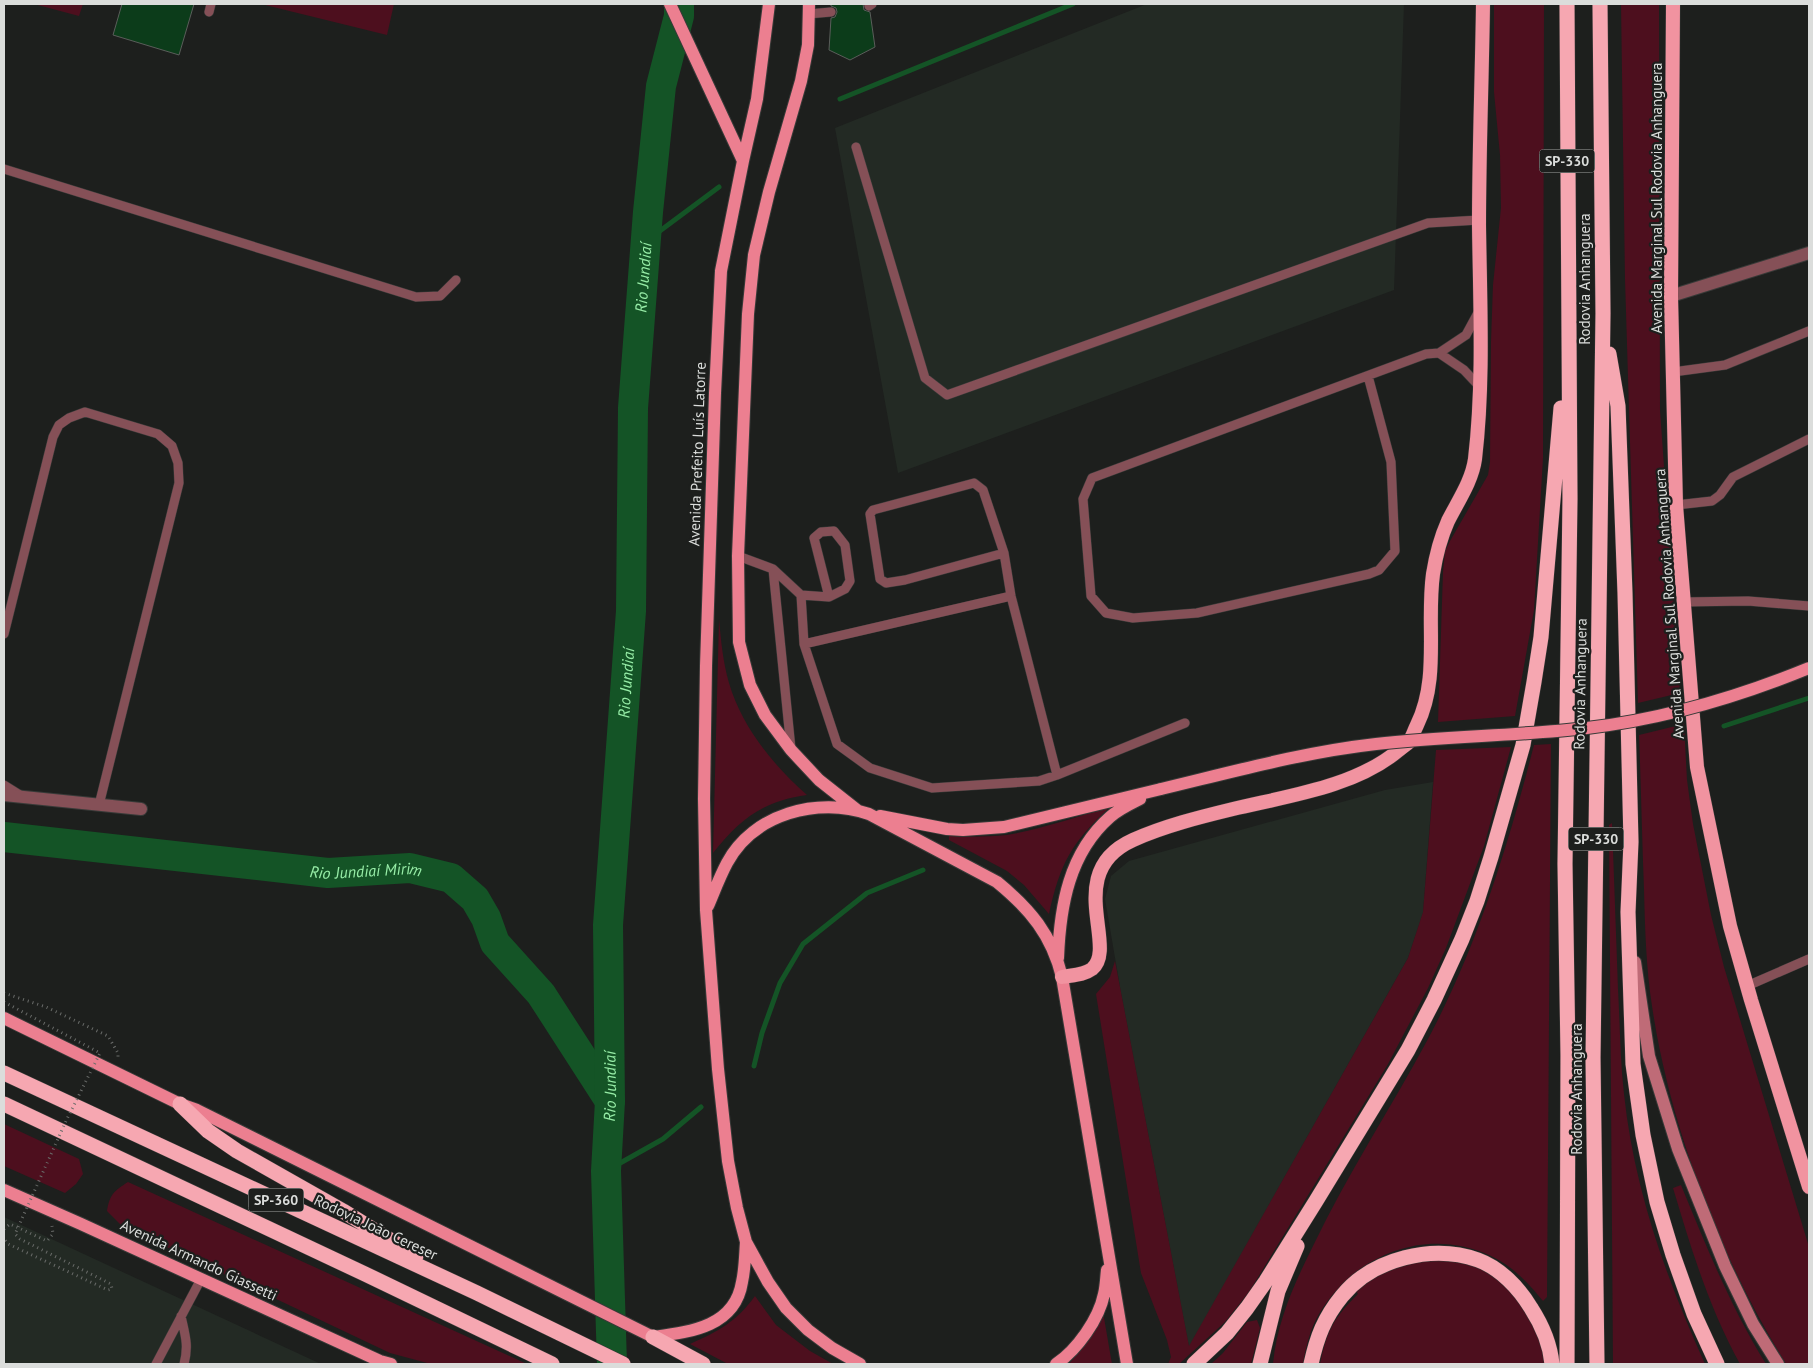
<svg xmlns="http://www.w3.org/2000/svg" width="1813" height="1368" font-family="'PT Sans',sans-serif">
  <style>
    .built { fill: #232a24 }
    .green { fill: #4d0f1e }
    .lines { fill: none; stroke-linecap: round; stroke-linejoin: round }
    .stream { stroke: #145426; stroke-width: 5 }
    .river { stroke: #145426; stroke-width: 30 }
    .building { fill: #0c3c1a; stroke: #5a5d5a }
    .service-casing { stroke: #383a38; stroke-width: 10 }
    .minor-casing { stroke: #383a38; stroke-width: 14 }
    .secondary-casing { stroke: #383a38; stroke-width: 14 }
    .primary-casing { stroke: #383a38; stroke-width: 14 }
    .trunk-casing { stroke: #383a38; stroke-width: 15 }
    .motorway-casing { stroke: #383a38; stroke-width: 16 }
    .path { stroke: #6a6c6a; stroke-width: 3; stroke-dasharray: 1 4; stroke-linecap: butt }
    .service { stroke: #855057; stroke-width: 9 }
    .minor { stroke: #855057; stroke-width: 12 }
    .secondary { stroke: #bf6b77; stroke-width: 12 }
    .primary { stroke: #ec7f90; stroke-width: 12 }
    .trunk { stroke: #f193a0; stroke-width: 14 }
    .motorway { stroke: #f6a7b1; stroke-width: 15 }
    .primary-bridge-casing { stroke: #383a38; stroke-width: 14; stroke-linecap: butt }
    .path-bridge { stroke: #6a6c6a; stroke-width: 3; stroke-dasharray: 1 4; stroke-linecap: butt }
    .primary-bridge { stroke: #ec7f90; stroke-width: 12 }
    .labels { text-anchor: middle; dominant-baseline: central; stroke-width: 4.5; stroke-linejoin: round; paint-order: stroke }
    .shield { fill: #1d1f1d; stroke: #a2a4a2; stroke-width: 1 }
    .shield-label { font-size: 14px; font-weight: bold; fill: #dbdddb }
    .street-label { font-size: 15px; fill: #dbdddb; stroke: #1d1f1d }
    .water-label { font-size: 16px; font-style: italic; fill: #97eda7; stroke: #1d1f1d }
  </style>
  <rect width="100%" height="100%" fill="#1d1f1d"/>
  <path class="built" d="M1147 4H1404L1394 290 898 473 835 128Z
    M1433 782 1423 913 1408 958 1189 1347 1121 993 1105 899 1111 876 1129 861 1385 790Z
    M4 1217 321 1364H4Z"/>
  <path class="green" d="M34 4H83L79 16Z
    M261 4H394L387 35Z
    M1494 4H1544L1543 458 1534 610 1515 716 1438 722 1443 572 1445 551 1450 541 1488 475 1490 462 1491 341 1493 285 1501 208 1500 155 1494 92Z
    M1621 4H1659L1660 410 1680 693 1638 703 1625 279Z
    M719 619C721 641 723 662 729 683 742 727 773 765 807 795 763 801 740 819 713 853Z
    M1684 724 1687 780 1693 824 1711 915 1724 967 1809 1247V1364H1786C1721 1259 1670 1128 1652 1006 1646 967 1645 928 1644 889 1642 838 1641 786 1639 735Z
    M1551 744 1547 1297 1543 1301C1528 1283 1513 1266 1491 1256 1427 1226 1355 1254 1319 1314 1310 1329 1306 1347 1303 1364H1273C1277 1321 1295 1282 1314 1244 1348 1173 1391 1108 1428 1039 1477 947 1508 846 1534 745Z
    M1511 747 1484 846 1446 948 1428 988 1388 1064 1249 1292 1225 1322 1179 1364H1168L1171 1357 1167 1340 1141 1273 1096 994 1110 977 1115 961 1189 1346 1408 958 1423 912 1436 750Z
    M1110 807C1072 842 1060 863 1049 914L1024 885 1007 871 949 840V836C968 837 988 837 1007 835 1042 829 1076 817 1110 807Z
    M1612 823C1614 878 1616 933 1618 989 1620 1024 1620 1059 1624 1094 1634 1189 1666 1278 1705 1364H1613L1609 825Z
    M4 1124 79 1159 83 1174 76 1184 65 1193 4 1166Z
    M128 1182 527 1364H431L390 1353 122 1226 107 1211C110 1194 114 1191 128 1182Z
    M1681 1185C1706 1246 1731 1308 1766 1364H1740C1709 1308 1691 1248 1673 1188Z
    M1437 1257 1479 1267 1499 1279 1518 1296 1542 1337 1546 1364H1320C1327 1330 1333 1319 1358 1294L1355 1290 1392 1267Z
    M755 1296 776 1325 810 1351 833 1364H728L690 1344C719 1331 736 1322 755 1296Z
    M1103 1312 1112 1364H1069L1093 1334Z
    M1257 1320 1260 1328 1251 1364H1211L1223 1353 1247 1322Z"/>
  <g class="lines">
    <path class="stream" d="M840 99 1073 4
      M645 242 719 187
      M1724 726 1809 698
      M754 1066 762 1033 780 983 803 944 867 893 923 870
      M606 1171 663 1139 701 1107"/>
    <g class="river">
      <path id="s1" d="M4 837 328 873 410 868 451 878 475 899 486 918 495 943 541 994 610 1101"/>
      <path id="s2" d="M612 1364 606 1171 610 1101 608 925 631 611 633 408 648 212 661 86 679 16V4"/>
    </g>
  </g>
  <path class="building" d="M122 4H194L179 55 113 35Z
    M831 4H863L864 10 870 12 875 47 850 60 829 50 831 18 835 17 837 12 836 8 831 6Z"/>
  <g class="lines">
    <g class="service-casing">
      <path id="service" d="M869 6 872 4
        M209 12 211 4
        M808 14 831 12
        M856 147 925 378 947 395 1428 223 1479 220
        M4 169 416 297 440 296 456 280
        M1439 353 1464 370 1479 386
        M1673 372 1725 365 1809 331
        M1368 376 1391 462 1395 551 1379 570 1369 574 1197 613 1133 618 1106 613 1091 596 1083 499 1092 478 1426 354 1439 353 1466 335 1479 311
        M1676 505 1712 501 1720 495 1733 477 1809 439
        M738 556 773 569 801 595 804 644 837 744 870 768 932 788 1039 781 1057 775 1011 596 1004 553 983 490 974 483 873 510 870 514 880 579 886 583 905 580 1004 553
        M773 569 791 749
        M801 595 829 597 845 589 850 581 845 545 834 531 821 532 814 538 829 597
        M1683 602 1748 601 1809 606
        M4 634 53 437 59 425 69 418 85 412 158 434 172 446 178 463 179 483 99 805
        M804 644 1011 596
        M1057 775 1185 723
        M4 785 20 795
        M1747 986 1809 959
        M181 1316C185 1335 189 1345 184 1364
        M156 1364 201 1279"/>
    </g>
    <g class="minor-casing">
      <path id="minor" d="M1671 296 1809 253
        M4 795 141 809"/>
    </g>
    <g class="secondary-casing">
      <path id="secondary" d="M1635 962 1649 1056 1678 1149 1725 1266 1753 1324 1778 1364"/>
    </g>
    <g class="primary-casing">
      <path id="primary" d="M670 4 743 161
        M769 4 757 99 743 161 721 271 715 393 706 666 704 799 706 910 718 1069 728 1161 737 1208 746 1242 768 1282 786 1308 808 1330 832 1348 860 1364
        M809 4 808 45 801 81 769 192 754 255 748 314 738 556 739 642 750 685 765 715 791 750 819 780 857 810
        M880 816 947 829 963 830 1004 827 1161 789
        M708 906C714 892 720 876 727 863 753 814 818 796 869 814L997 882C1030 909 1052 935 1062 977L1127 1364
        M1058 958C1060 906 1069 853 1110 817 1119 809 1130 804 1140 799
        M4 1018 180 1104 197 1110 653 1337C690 1332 735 1327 742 1282 745 1269 745 1255 746 1242
        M4 1190 81 1224 380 1361 391 1364
        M1056 1364C1077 1350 1099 1319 1104 1294 1106 1286 1106 1278 1107 1270"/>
    </g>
    <g class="trunk-casing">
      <path id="trunk" d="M1673 4 1671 296 1676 505 1697 767 1730 926 1751 1000 1809 1187
        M1062 977C1072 975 1084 975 1092 969 1119 947 1062 872 1133 840 1164 826 1200 817 1233 809 1288 796 1355 787 1399 750 1402 747 1406 745 1409 742 1412 738 1414 731 1417 725 1440 678 1426 625 1433 574 1436 555 1440 539 1448 521 1458 501 1472 481 1475 459 1484 382 1480 303 1479 225 1479 152 1482 78 1483 4"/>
    </g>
    <g class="motorway-casing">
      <path id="motorway" d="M1609 354 1618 406 1625 593 1631 842 1628 912 1633 1064 1643 1135 1657 1202 1673 1255 1694 1314 1717 1364
        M4 1073 477 1293 623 1364
        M4 1104 365 1274 552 1364
        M180 1104 208 1131 237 1151 343 1211 416 1256
        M653 1337 703 1364
        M1194 1364 1227 1333 1247 1308 1266 1281 1316 1201 1408 1050 1434 1000 1462 939 1477 901 1491 857 1523 745 1534 682 1541 637 1561 408
        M1260 1364 1278 1291 1297 1246
        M1311 1364C1317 1337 1324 1318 1342 1296 1373 1258 1433 1244 1478 1260 1500 1268 1519 1288 1531 1308 1542 1325 1550 1343 1552 1364
        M1567 1364 1568 1055 1565 864 1570 499 1567 4
        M1597 1364 1593 1058 1603 313 1600 4"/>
    </g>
    <path class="path" d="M4 993 46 1007 108 1036 118 1053V1058
      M4 1229 10 1224 47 1241 53 1234 52 1226"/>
    <use href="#service" class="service"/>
    <use href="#minor" class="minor"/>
    <use href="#secondary" class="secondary"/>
    <use href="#primary" class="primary"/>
    <use href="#trunk" class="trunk"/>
    <use href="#motorway" class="motorway"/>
    <g class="primary-bridge-casing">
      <path id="primary-bridge" d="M1161 789C1232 772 1304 752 1376 744 1446 736 1517 736 1587 728 1664 719 1738 697 1809 668"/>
    </g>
    <path class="path-bridge" d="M4 1002 100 1053 66 1121 15 1234 20 1239 111 1284 112 1289 108 1290 8 1244 4 1239"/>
    <use href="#primary-bridge" class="primary-bridge"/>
  </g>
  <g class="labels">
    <g class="shield">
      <rect x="1539.5" y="149.5" width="55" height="23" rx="4"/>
      <rect x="1568.5" y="827.5" width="55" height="23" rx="4"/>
      <rect x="248.5" y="1188.5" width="55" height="23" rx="4"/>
    </g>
    <g class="shield-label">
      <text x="1567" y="161">SP-330</text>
      <text x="1596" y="839">SP-330</text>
      <text x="276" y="1200">SP-360</text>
    </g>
    <g class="street-label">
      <text transform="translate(1656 198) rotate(-90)">Avenida Marginal Sul Rodovia Anhanguera</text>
      <text transform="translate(1584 279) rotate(-90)">Rodovia Anhanguera</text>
      <text transform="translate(697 454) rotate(-88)">Avenida Prefeito Luís Latorre</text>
      <text transform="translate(1669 604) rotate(-94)">Avenida Marginal Sul Rodovia Anhanguera</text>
      <text transform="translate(1580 684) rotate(-89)">Rodovia Anhanguera</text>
      <text transform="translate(1576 1089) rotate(-90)">Rodovia Anhanguera</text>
      <text transform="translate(376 1227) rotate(25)">Rodovia João Cereser</text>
      <text transform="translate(199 1260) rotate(25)">Avenida Armando Giassetti</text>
    </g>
    <g class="water-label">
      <text stroke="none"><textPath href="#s2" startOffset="1088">Rio Jundiaí</textPath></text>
      <text stroke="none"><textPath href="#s2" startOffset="682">Rio Jundiaí</textPath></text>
      <text stroke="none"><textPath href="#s1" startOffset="364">Rio Jundiaí Mirim</textPath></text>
      <text stroke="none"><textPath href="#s2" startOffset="278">Rio Jundiaí</textPath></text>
    </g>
  </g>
  <rect width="1813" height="1368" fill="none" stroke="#dbdddb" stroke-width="10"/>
</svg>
